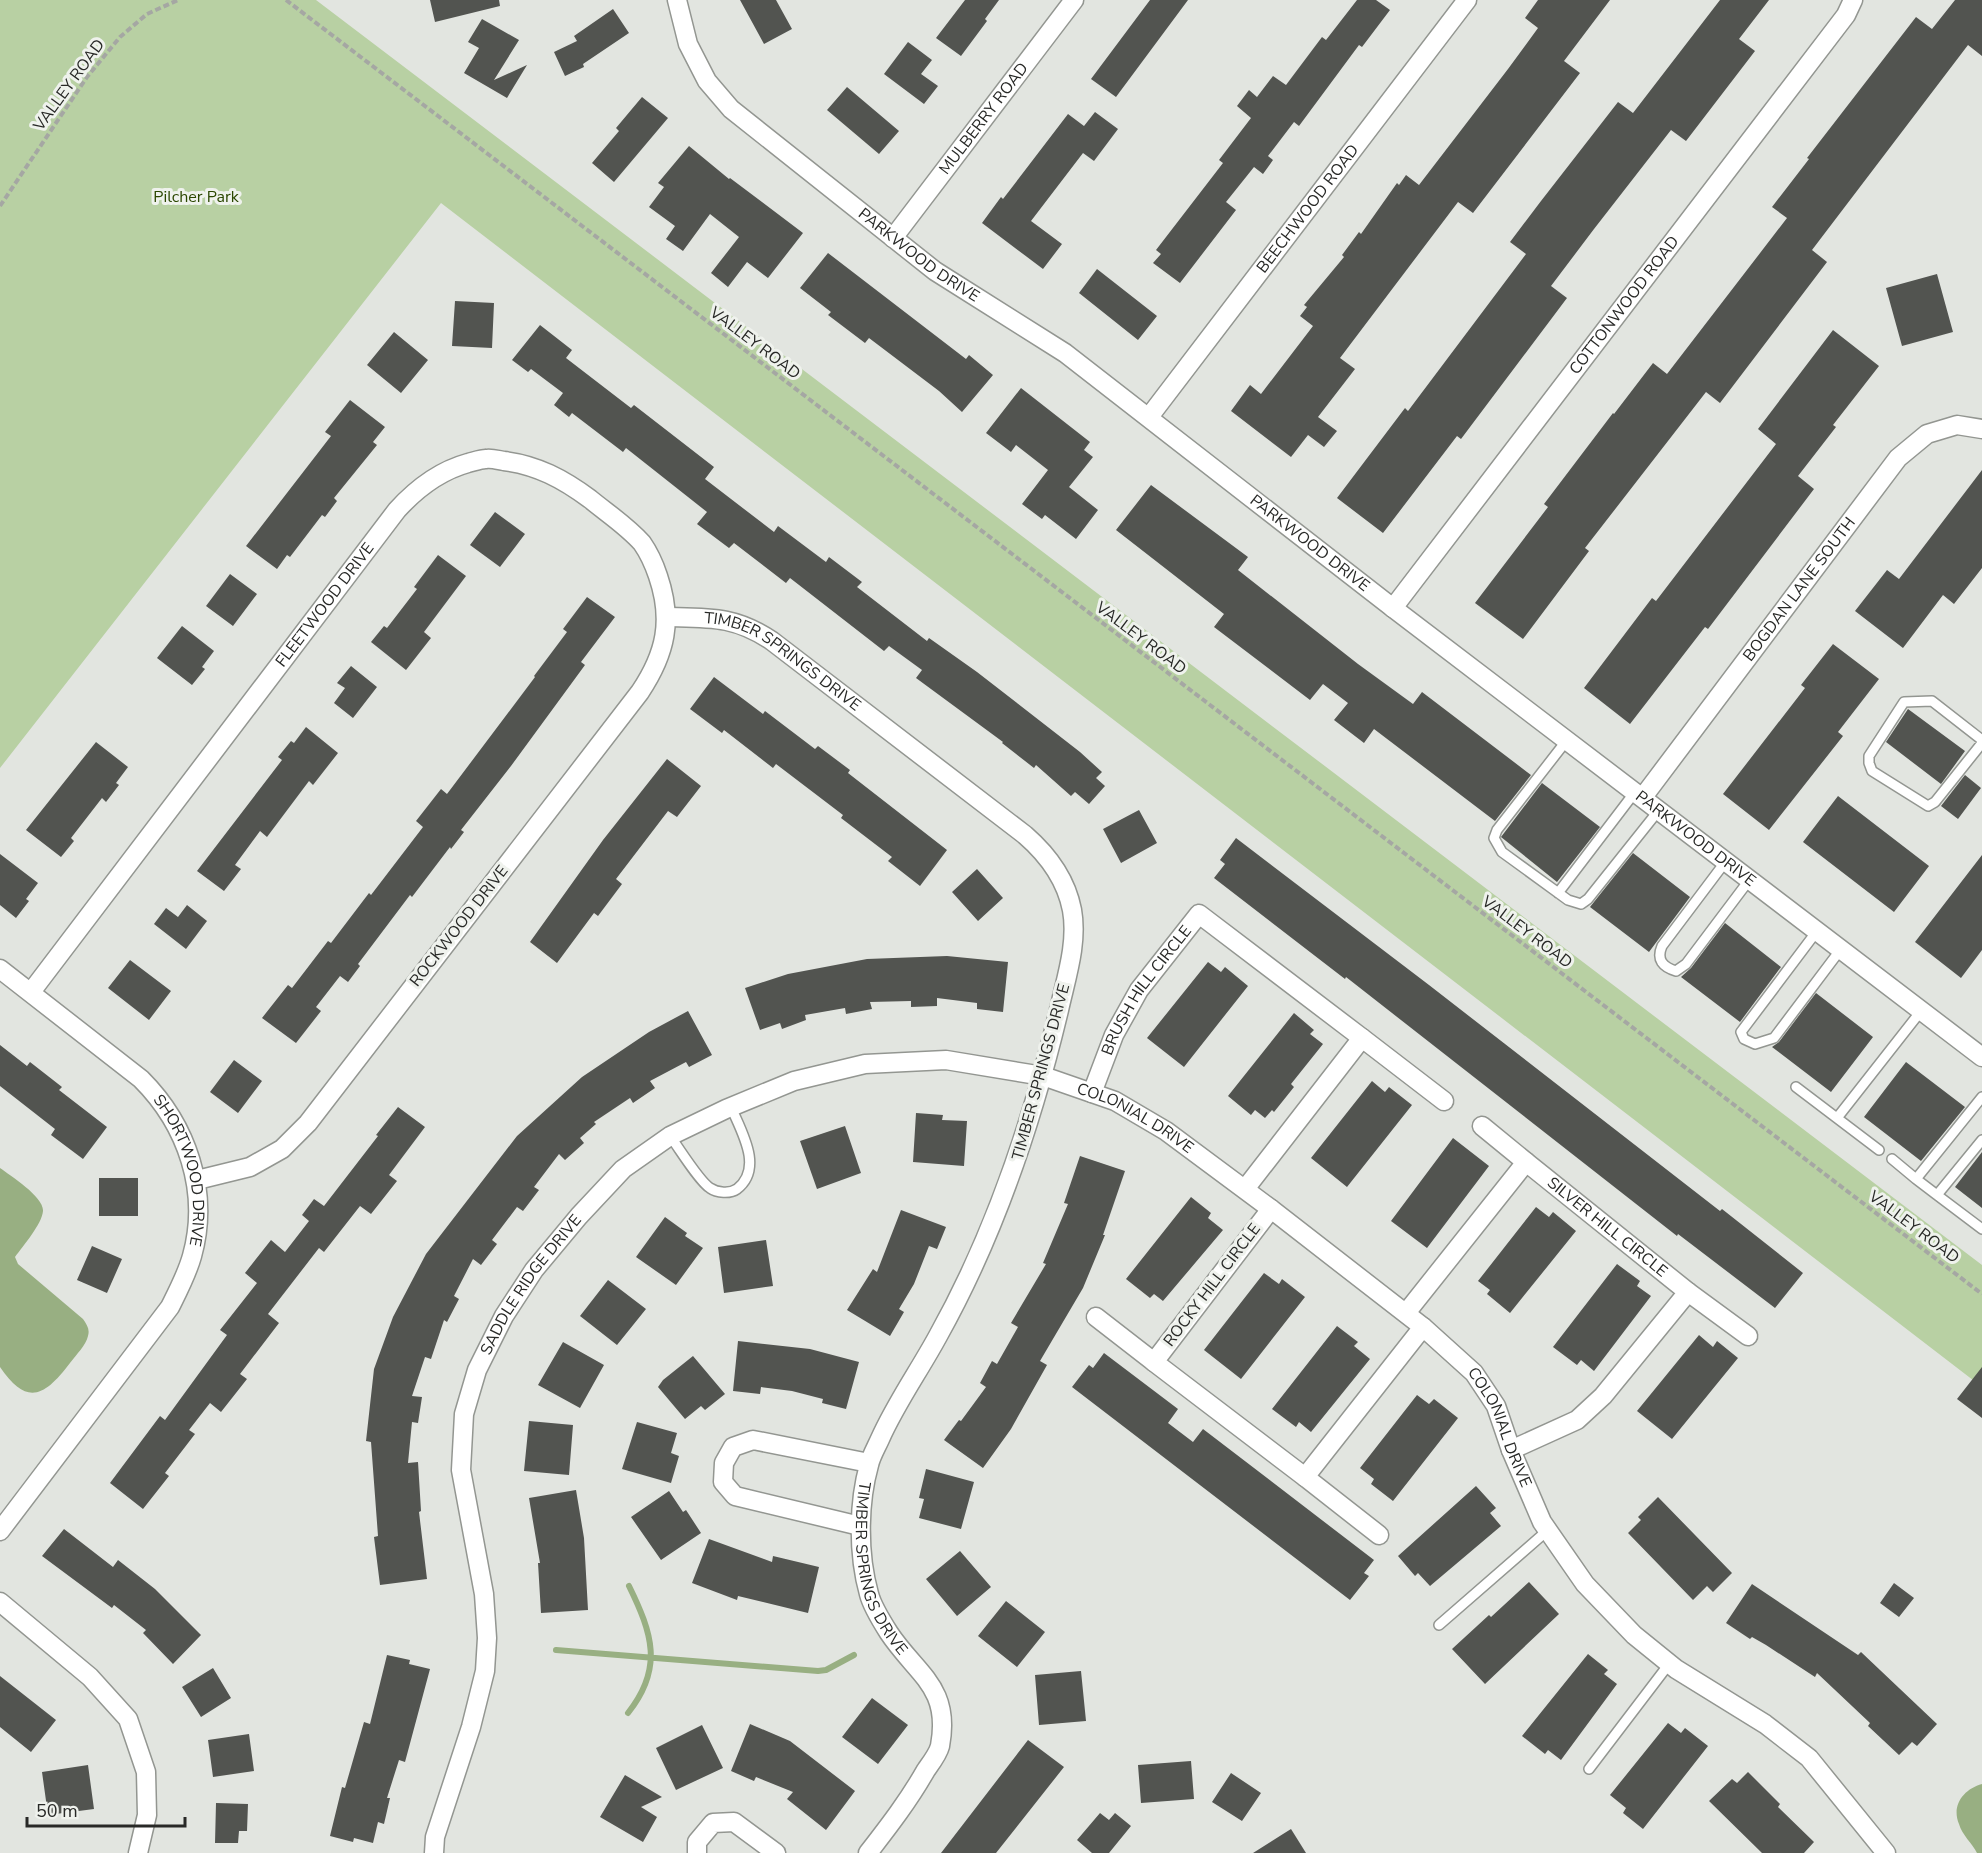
<svg xmlns="http://www.w3.org/2000/svg" width="1982" height="1853" font-family="'Nunito Sans',sans-serif">
  <style>
    .green { fill: #b8d0a3 }
    .water { fill: #98af82 }
    .lines { fill: none; stroke-linecap: round; stroke-linejoin: round }
    .stream { stroke: #98af82; stroke-width: 6 }
    .building { fill: #525450 }
    .service-casing { stroke: #939691; stroke-width: 12 }
    .minor-casing { stroke: #939691; stroke-width: 21 }
    .path { stroke: #a5a7a3; stroke-width: 4; stroke-dasharray: 6 3; stroke-linecap: butt }
    .service { stroke: #fff; stroke-width: 9 }
    .minor { stroke: #fff; stroke-width: 18 }
    .labels { text-anchor: middle; dominant-baseline: central; stroke-width: 6; stroke-linejoin: round; paint-order: stroke }
    .street-label { font-size: 16px; fill: #282927; stroke: #eff2ed }
    .park-label { font-size: 16px; fill: #2b4700; stroke: #eff2ed }
  </style>
  <rect width="100%" height="100%" fill="#e2e5e0"/>
  <path class="green" d="M0 0H316L1982 1265V1387L441 203 0 768Z"/>
  <path class="water" d="M0 1168C11 1176 44 1197 43 1211 42 1224 23 1246 15 1257L18 1264 83 1319C87 1325 90 1329 88 1336 86 1345 76 1355 70 1363 45 1396 27 1407 0 1367Z
    M1982 1784V1853H1977C1972 1843 1962 1835 1959 1824 1951 1805 1964 1789 1982 1784Z"/>
  <g class="lines">
    <path class="stream" d="M556 1650 818 1671 826 1670 854 1655
      M628 1713C664 1668 652 1633 629 1586"/>
  </g>
  <path class="building" d="M430 0H499L500 6 435 22Z
    M740 0H776L792 29 764 44Z
    M965 0H999L985 19 987 21 961 56 936 38Z
    M1150 0H1188L1116 97 1091 79Z
    M1357 0H1376L1390 10 1362 47 1359 45 1299 126 1294 122 1268 156 1273 160 1263 174 1254 167 1226 202 1236 210 1180 283 1153 263 1161 254 1156 250 1223 163 1219 160 1251 118 1237 106 1249 90 1257 97 1273 76 1286 85 1322 37 1326 40Z
    M1538 0H1610L1564 61 1580 73 1473 213 1458 202 1340 358 1355 369 1318 417 1337 431 1324 447 1308 435 1291 457 1231 411 1250 385 1261 394 1313 326 1300 316 1307 307 1304 305 1344 257 1342 255 1359 232 1361 234 1397 183 1399 185 1406 175 1419 185 1508 69 1538 28 1525 18Z
    M1720 0H1769L1739 39 1755 51 1686 141 1671 130 1594 229 1551 286 1567 298 1461 439 1457 436 1383 533 1337 498 1405 408 1408 411 1526 254 1510 242 1541 201 1618 102 1633 113Z
    M1955 0H1982V56L1968 45 1812 250 1827 262 1720 403 1706 392 1585 548 1589 551 1523 639 1475 603 1548 507 1544 504 1613 413 1614 414 1653 363 1667 374 1787 218 1772 207 1809 159 1807 158 1916 17 1932 29Z
    M613 9 629 33 583 64 584 67 565 76 554 52 577 41 574 36Z
    M482 19 519 40 494 80 527 65 507 98 464 73 479 48 468 42Z
    M908 42 932 60 921 74 938 86 924 104 884 74Z
    M847 87 899 131 879 154 827 110Z
    M642 97 668 118 614 182 592 163 619 131 616 128Z
    M1095 112 1118 129 1094 161 1083 153 1031 221 1062 244 1043 269 982 223 1001 197 1003 199 1068 114 1084 126Z
    M689 146 729 179 730 178 803 233 768 278 747 262 728 287 711 273 739 237 710 214 683 251 666 239 675 226 649 207 664 187 658 183Z
    M828 253 966 359 969 355 993 375 962 412 939 391 869 338 865 343 828 315 831 312 800 288Z
    M1097 269 1157 316 1138 340 1079 293Z
    M1937 274 1953 332 1902 346 1886 288Z
    M455 301 494 303 492 348 452 346Z
    M540 325 572 350 566 358 631 408 634 405 714 467 705 479 774 532 778 526 826 562 829 557 862 582 857 587 927 641 929 638 977 672 1080 752 1102 772 1096 778 1105 786 1089 804 1075 792 1071 796 1036 765 1034 768 1002 743 1003 742 916 678 922 670 889 646 884 651 790 578 786 583 734 543 729 548 697 524 707 512 626 448 623 452 572 413 569 417 554 405 563 393 531 369 528 372 512 360Z
    M1833 330 1879 366 1833 425 1836 427 1798 476 1814 489 1708 629 1705 627 1630 724 1584 688 1652 598 1656 601 1776 444 1758 429Z
    M394 332 428 360 401 393 367 365Z
    M1021 388 1090 442 1084 450 1093 457 1069 487 1098 510 1076 539 1045 515 1042 519 1022 504 1048 470 1016 445 1011 452 986 433Z
    M350 400 385 427 373 442 377 445 334 498 337 501 325 517 322 515 290 557 287 555 277 569 246 546 331 436 325 432Z
    M1982 470V568L1954 604 1943 595 1903 648 1855 611 1887 570 1899 579Z
    M1151 485 1248 557 1238 570 1358 664 1413 704 1422 692 1531 775 1495 821 1374 729 1364 743 1334 720 1348 703 1323 684 1310 700 1214 627 1224 614 1116 530Z
    M495 512 525 534 500 567 470 545Z
    M438 555 466 576 424 632 431 638 406 670 371 642 384 626 387 628 417 589 414 587Z
    M230 574 257 594 233 626 206 606Z
    M587 597 615 617 581 662 585 665 511 766 461 830 464 832 451 849 450 847 412 897 410 895 358 964 360 966 348 982 340 976 316 1007 321 1011 296 1043 262 1018 288 985 292 988 328 941 331 943 369 893 371 895 423 827 416 821 441 789 447 794 535 677 534 676 567 632 563 629Z
    M182 626 214 651 202 667 205 669 192 685 157 658Z
    M1833 644 1879 679 1838 732 1843 736 1769 830 1723 794 1805 688 1801 685Z
    M351 666 377 687 353 718 334 703 345 688 337 683Z
    M714 677 763 714 765 711 815 749 818 746 850 770 848 773 947 850 920 886 888 861 892 857 841 818 843 815 776 764 773 768 724 730 722 733 690 709Z
    M1908 709 1965 751 1941 784 1886 742Z
    M306 727 338 753 313 785 309 781 267 837 260 831 235 865 241 869 224 891 197 871 282 760 278 757 291 741 294 743Z
    M96 742 128 767 116 783 119 785 106 802 102 798 71 838 74 841 61 857 26 830Z
    M667 759 701 786 677 817 668 811 616 879 622 884 598 916 594 913 557 963 530 942 603 840Z
    M1965 775 1981 788 1958 819 1941 806Z
    M1542 783 1600 827 1557 882 1501 837Z
    M1838 796 1929 866 1894 912 1803 842Z
    M1139 810 1157 843 1121 863 1103 829Z
    M1236 838 1429 985 1720 1211 1722 1209 1803 1273 1775 1308 1678 1234 1677 1236 1346 977 1345 979 1214 878 1225 864 1220 860Z
    M1633 853 1690 897 1649 952 1590 907Z
    M0 854 38 883 26 899 29 901 16 918 0 905Z
    M1982 855V950L1961 978 1915 942Z
    M977 869 1003 898 978 921 952 892Z
    M187 905 207 921 186 949 154 924 166 908 178 917Z
    M1725 923 1781 967 1740 1022 1681 977 1691 968Z
    M947 956 1008 962 1003 1012 977 1009V1003L937 998V1006L911 1007V1001L870 1002 872 1009 846 1014 845 1008 805 1015 806 1020 782 1029 780 1023 760 1030 745 988 788 974 867 959Z
    M130 960 171 991 149 1020 108 988Z
    M1208 962 1221 972 1225 967 1248 986 1184 1067 1147 1038Z
    M1816 993 1873 1037 1831 1092 1772 1047 1779 1042Z
    M688 1011 712 1055 689 1067 686 1062 650 1081 655 1088 633 1103 630 1098 594 1122 596 1124 580 1138 584 1143 565 1160 559 1154 534 1187 539 1190 523 1211 517 1207 492 1240 497 1244 481 1265 473 1259 454 1296 459 1299 447 1322 444 1320 431 1359 425 1357 412 1396 422 1397 418 1423 412 1422 408 1463 418 1462 421 1511 419 1512 427 1579 380 1585 374 1537 378 1536 371 1442 366 1441 374 1369 393 1317 426 1254 517 1136 582 1077 649 1032Z
    M1294 1013 1314 1030 1310 1034 1323 1044 1291 1084 1294 1087 1274 1112 1272 1110 1265 1118 1255 1110 1251 1115 1228 1096Z
    M0 1045 27 1066 30 1062 62 1087 59 1090 107 1127 83 1159 51 1135 55 1129 0 1086Z
    M234 1060 262 1081 238 1113 210 1092Z
    M1906 1062 1965 1107 1921 1161 1864 1117Z
    M1372 1081 1385 1092 1389 1087 1412 1105 1347 1187 1311 1158Z
    M398 1107 425 1127 389 1175 397 1181 371 1214 360 1206 324 1252 319 1248 268 1314 279 1323 240 1374 247 1379 221 1412 210 1403 189 1430 195 1434 165 1473 169 1476 143 1509 110 1483 160 1416 165 1420 227 1335 220 1330 257 1283 245 1273 271 1240 285 1252 309 1221 302 1215 314 1199 324 1206 378 1136 376 1135Z
    M916 1113 943 1115 942 1120 967 1121 964 1166 913 1162Z
    M845 1126 861 1173 817 1189 800 1141Z
    M1453 1138 1489 1166 1427 1248 1391 1221Z
    M1982 1152V1208L1955 1187Z
    M1080 1156 1125 1171 1103 1235H1105L1083 1288 1040 1361 1047 1365 1011 1429 983 1468 944 1440 959 1420 961 1421 986 1387 980 1383 992 1361 997 1364 1018 1327 1011 1323 1046 1264 1043 1263 1068 1204 1064 1203Z
    M99 1178H138V1216H99Z
    M1191 1197 1211 1213 1208 1218 1223 1230 1163 1301 1154 1294 1150 1298 1126 1279Z
    M1536 1207 1549 1217 1553 1212 1576 1231 1510 1313 1487 1294 1490 1290 1478 1281Z
    M901 1210 946 1227 937 1249 929 1246 914 1284 899 1309 904 1312 890 1336 847 1310 873 1269 877 1272Z
    M665 1217 687 1233 685 1236 703 1248 676 1285 636 1257Z
    M766 1240 773 1286 724 1293 718 1247Z
    M92 1246 122 1259 107 1293 77 1280Z
    M1617 1264 1640 1281 1637 1286 1651 1296 1594 1371 1581 1360 1577 1365 1553 1347Z
    M1264 1273 1279 1284 1282 1279 1305 1297 1241 1379 1204 1350Z
    M608 1280 646 1309 617 1345 580 1316Z
    M1337 1326 1358 1342 1354 1346 1370 1359 1311 1432 1299 1422 1296 1427 1272 1409Z
    M1699 1335 1713 1347 1717 1341 1738 1358 1672 1439 1637 1411Z
    M738 1341 810 1349 859 1362 846 1409 822 1403 823 1399 792 1391 761 1387 760 1394 733 1391Z
    M563 1342 604 1365 580 1408 538 1385Z
    M1104 1353 1178 1409 1168 1423 1193 1442 1203 1429 1374 1560 1364 1573 1369 1576 1350 1600 1072 1387 1089 1365 1093 1368Z
    M693 1356 725 1394 705 1410 701 1406 685 1419 658 1387 663 1380Z
    M1982 1367V1418L1957 1399Z
    M1417 1395 1429 1404 1434 1399 1458 1418 1393 1501 1371 1484 1374 1479 1360 1468Z
    M529 1421 573 1425 569 1475 524 1471Z
    M637 1422 677 1433 671 1453 679 1456 671 1483 622 1469Z
    M926 1469 974 1482 961 1529 919 1518 924 1499 919 1498Z
    M1476 1486 1496 1508 1490 1513 1501 1526 1430 1586 1418 1573 1415 1576 1398 1556Z
    M576 1490 584 1538 588 1610 541 1613 538 1563H540L529 1498Z
    M669 1491 683 1512 686 1510 701 1533 661 1560 631 1517Z
    M1658 1497 1732 1573 1713 1592 1707 1586 1693 1600 1628 1533 1641 1520 1638 1517Z
    M64 1529 113 1567 118 1560 155 1589 201 1635 173 1664 143 1633 146 1630 114 1605 112 1608 42 1556Z
    M709 1539 772 1562 773 1556 819 1567 808 1613 738 1596 737 1600 692 1583Z
    M960 1551 991 1587 957 1616 926 1579Z
    M1529 1582 1559 1614 1485 1684 1452 1649 1489 1615 1491 1617Z
    M1894 1583 1914 1598 1899 1617 1880 1603Z
    M1752 1584 1858 1655 1861 1652 1937 1724 1917 1746 1912 1742 1899 1755 1868 1726 1870 1723 1817 1673 1815 1677 1766 1645 1752 1637 1750 1639 1726 1623Z
    M1006 1601 1045 1632 1017 1667 978 1636Z
    M1588 1654 1608 1670 1604 1674 1617 1684 1561 1760 1548 1750 1545 1754 1522 1736Z
    M387 1655 410 1660 409 1664 430 1669 405 1762 399 1760 387 1798H390L384 1824 378 1822 373 1843 354 1838 353 1842 330 1836 342 1787 345 1788 364 1722 370 1724Z
    M213 1668 231 1698 201 1717 182 1687Z
    M1081 1671 1086 1721 1039 1725 1035 1675Z
    M0 1676 56 1720 31 1752 0 1727Z
    M872 1698 908 1725 878 1764 842 1737Z
    M1668 1723 1681 1733 1685 1728 1708 1746 1643 1829 1623 1813 1626 1808 1610 1795Z
    M750 1724 790 1741 855 1791 826 1830 787 1799 793 1792 756 1777 754 1781 731 1771Z
    M702 1725 723 1768 676 1790 656 1748Z
    M249 1734 254 1771 213 1777 208 1740Z
    M1028 1740 1064 1767 996 1853H941Z
    M1191 1761 1194 1799 1141 1803 1138 1765Z
    M88 1765 94 1809 48 1815 42 1772Z
    M1748 1772 1780 1804 1778 1807 1814 1842 1804 1853H1762L1709 1801 1732 1779 1737 1783Z
    M1231 1773 1261 1793 1242 1821 1212 1802Z
    M625 1775 662 1797 641 1807 657 1817 643 1842 600 1817Z
    M216 1803 248 1804 247 1831H239L238 1843H215Z
    M1100 1813 1109 1820 1115 1813 1131 1826 1109 1853H1092L1077 1840Z
    M1291 1829 1306 1853H1253L1283 1834Z"/>
  <g class="lines">
    <g class="service-casing">
      <path id="service" d="M1567 740 1497 830 1494 838 1502 852 1568 900 1581 904 1588 899 1659 810
        M1982 740 1932 701 1904 702 1869 756V763L1872 771 1928 806 1935 802 1982 743
        M1726 861 1662 946C1656 960 1663 967 1676 971L1686 964 1750 879
        M1558 893 1635 792
        M1817 931 1741 1032 1744 1039 1755 1044 1774 1038 1841 949
        M1796 1087 1879 1150
        M1837 1118 1921 1011
        M670 1136C679 1148 699 1181 710 1188 717 1193 730 1194 737 1189 764 1168 741 1131 731 1107
        M1892 1159 1916 1179 1982 1097
        M1916 1179 1937 1195 1982 1140
        M1937 1195 1982 1229
        M1439 1625 1548 1530
        M1589 1769 1669 1664"/>
    </g>
    <g class="minor-casing">
      <g id="minor">
        <path id="s1" d="M677 0 688 44 707 81 731 109 935 271 1065 353 1393 608 1982 1057"/>
        <path id="s2" d="M893 238 1074 0"/>
        <path id="s3" d="M1149 417 1467 0"/>
        <path id="s4" d="M1393 608 1846 15 1853 0"/>
        <path id="s5" d="M667 617C710 618 735 616 772 641L1025 835C1048 855 1066 879 1072 910 1078 943 1066 978 1059 1010 1032 1123 995 1234 938 1336 919 1371 896 1403 880 1439 876 1448 871 1456 869 1465 858 1504 858 1555 869 1594 872 1606 882 1622 889 1633 917 1675 951 1687 940 1746 938 1754 931 1763 926 1770 909 1800 889 1826 868 1853"/>
        <path id="s6" d="M1643 797 1898 458 1927 434 1957 425 1982 429"/>
        <path id="s7" d="M0 969 141 1079C187 1125 210 1191 192 1256 187 1274 178 1291 170 1307L0 1531"/>
        <path id="s8" d="M31 992 397 510C417 488 439 471 468 463 473 462 480 459 486 459 491 458 498 460 504 461 537 465 563 479 590 499 607 513 627 526 642 543 649 553 654 564 658 576 673 620 666 653 640 692L308 1123 282 1149 250 1167 197 1180"/>
        <path d="M1362 1038 1444 1101"/>
        <path id="s9" d="M1092 1093 1114 1035 1139 990 1199 914 1362 1038 1245 1189"/>
        <path d="M1482 1126 1526 1162"/>
        <path d="M1271 1209 1154 1362 1305 1477 1423 1327"/>
        <path d="M1688 1292 1748 1336"/>
        <path id="s10" d="M1406 1313 1526 1162 1688 1292 1603 1396 1577 1420 1511 1450"/>
        <path d="M1096 1317 1154 1362"/>
        <path d="M1305 1477 1379 1535"/>
        <path d="M860 1526 735 1496 723 1482 724 1463 733 1447 753 1440 869 1463"/>
        <path d="M0 1602 90 1677 128 1719 146 1772 147 1815 138 1853"/>
        <path id="s11" d="M434 1853 435 1837 471 1727 485 1671 487 1638 484 1594 461 1470 464 1414 477 1370 504 1316 534 1270 579 1216 623 1169 670 1136 726 1109 794 1081 865 1064 946 1060 1043 1076 1115 1101 1166 1131 1271 1209 1423 1327 1474 1373 1496 1406 1511 1450 1542 1522 1585 1584 1634 1635 1676 1669 1765 1724 1809 1758 1886 1853"/>
        <path d="M697 1853V1842L713 1823 734 1822 776 1853"/>
      </g>
    </g>
    <path class="path" d="M286 0 1982 1294
      M0 206 87 77 120 37 147 14 178 0"/>
    <use href="#service" class="service"/>
    <use href="#minor" class="minor"/>
  </g>
  <g class="labels">
    <g class="street-label">
      <text transform="translate(69 85) rotate(-54)">VALLEY ROAD</text>
      <text stroke="none"><textPath href="#s2" startOffset="150">MULBERRY ROAD</textPath></text>
      <text stroke="none"><textPath href="#s3" startOffset="262">BEECHWOOD ROAD</textPath></text>
      <text stroke="none"><textPath href="#s1" startOffset="362">PARKWOOD DRIVE</textPath></text>
      <text stroke="none"><textPath href="#s4" startOffset="381">COTTONWOOD ROAD</textPath></text>
      <text transform="translate(755 343) rotate(37)">VALLEY ROAD</text>
      <text stroke="none"><textPath href="#s1" startOffset="848">PARKWOOD DRIVE</textPath></text>
      <text stroke="none"><textPath href="#s6" startOffset="260">BOGDAN LANE SOUTH</textPath></text>
      <text stroke="none"><textPath href="#s8" startOffset="486">FLEETWOOD DRIVE</textPath></text>
      <text transform="translate(1141 638) rotate(37)">VALLEY ROAD</text>
      <text stroke="none"><textPath href="#s5" startOffset="128">TIMBER SPRINGS DRIVE</textPath></text>
      <text stroke="none"><textPath href="#s1" startOffset="1334">PARKWOOD DRIVE</textPath></text>
      <text transform="translate(459 926) rotate(-52)">ROCKWOOD DRIVE</text>
      <text transform="translate(1527 932) rotate(37)">VALLEY ROAD</text>
      <text stroke="none"><textPath href="#s9" startOffset="117">BRUSH HILL CIRCLE</textPath></text>
      <text transform="translate(1041 1072) rotate(-75)">TIMBER SPRINGS DRIVE</text>
      <text stroke="none"><textPath href="#s11" startOffset="1292">COLONIAL DRIVE</textPath></text>
      <text stroke="none"><textPath href="#s7" startOffset="282">SHORTWOOD DRIVE</textPath></text>
      <text stroke="none"><textPath href="#s10" startOffset="297">SILVER HILL CIRCLE</textPath></text>
      <text transform="translate(1914 1227) rotate(37)">VALLEY ROAD</text>
      <text transform="translate(1212 1285) rotate(-53)">ROCKY HILL CIRCLE</text>
      <text stroke="none"><textPath href="#s11" startOffset="596">SADDLE RIDGE DRIVE</textPath></text>
      <text stroke="none"><textPath href="#s11" startOffset="1778">COLONIAL DRIVE</textPath></text>
      <text stroke="none"><textPath href="#s5" startOffset="1224">TIMBER SPRINGS DRIVE</textPath></text>
    </g>
    <g class="park-label">
      <text x="196" y="197">Pilcher Park</text>
    </g>
  </g>
  <path d="M27 1817v9h158v-9" fill="none" stroke="#282927" stroke-width="3"/>
  <text x="36" y="1817" font-size="18" fill="#282927" stroke="#eff2ed" stroke-width="4.5" paint-order="stroke">50 m</text>
</svg>
